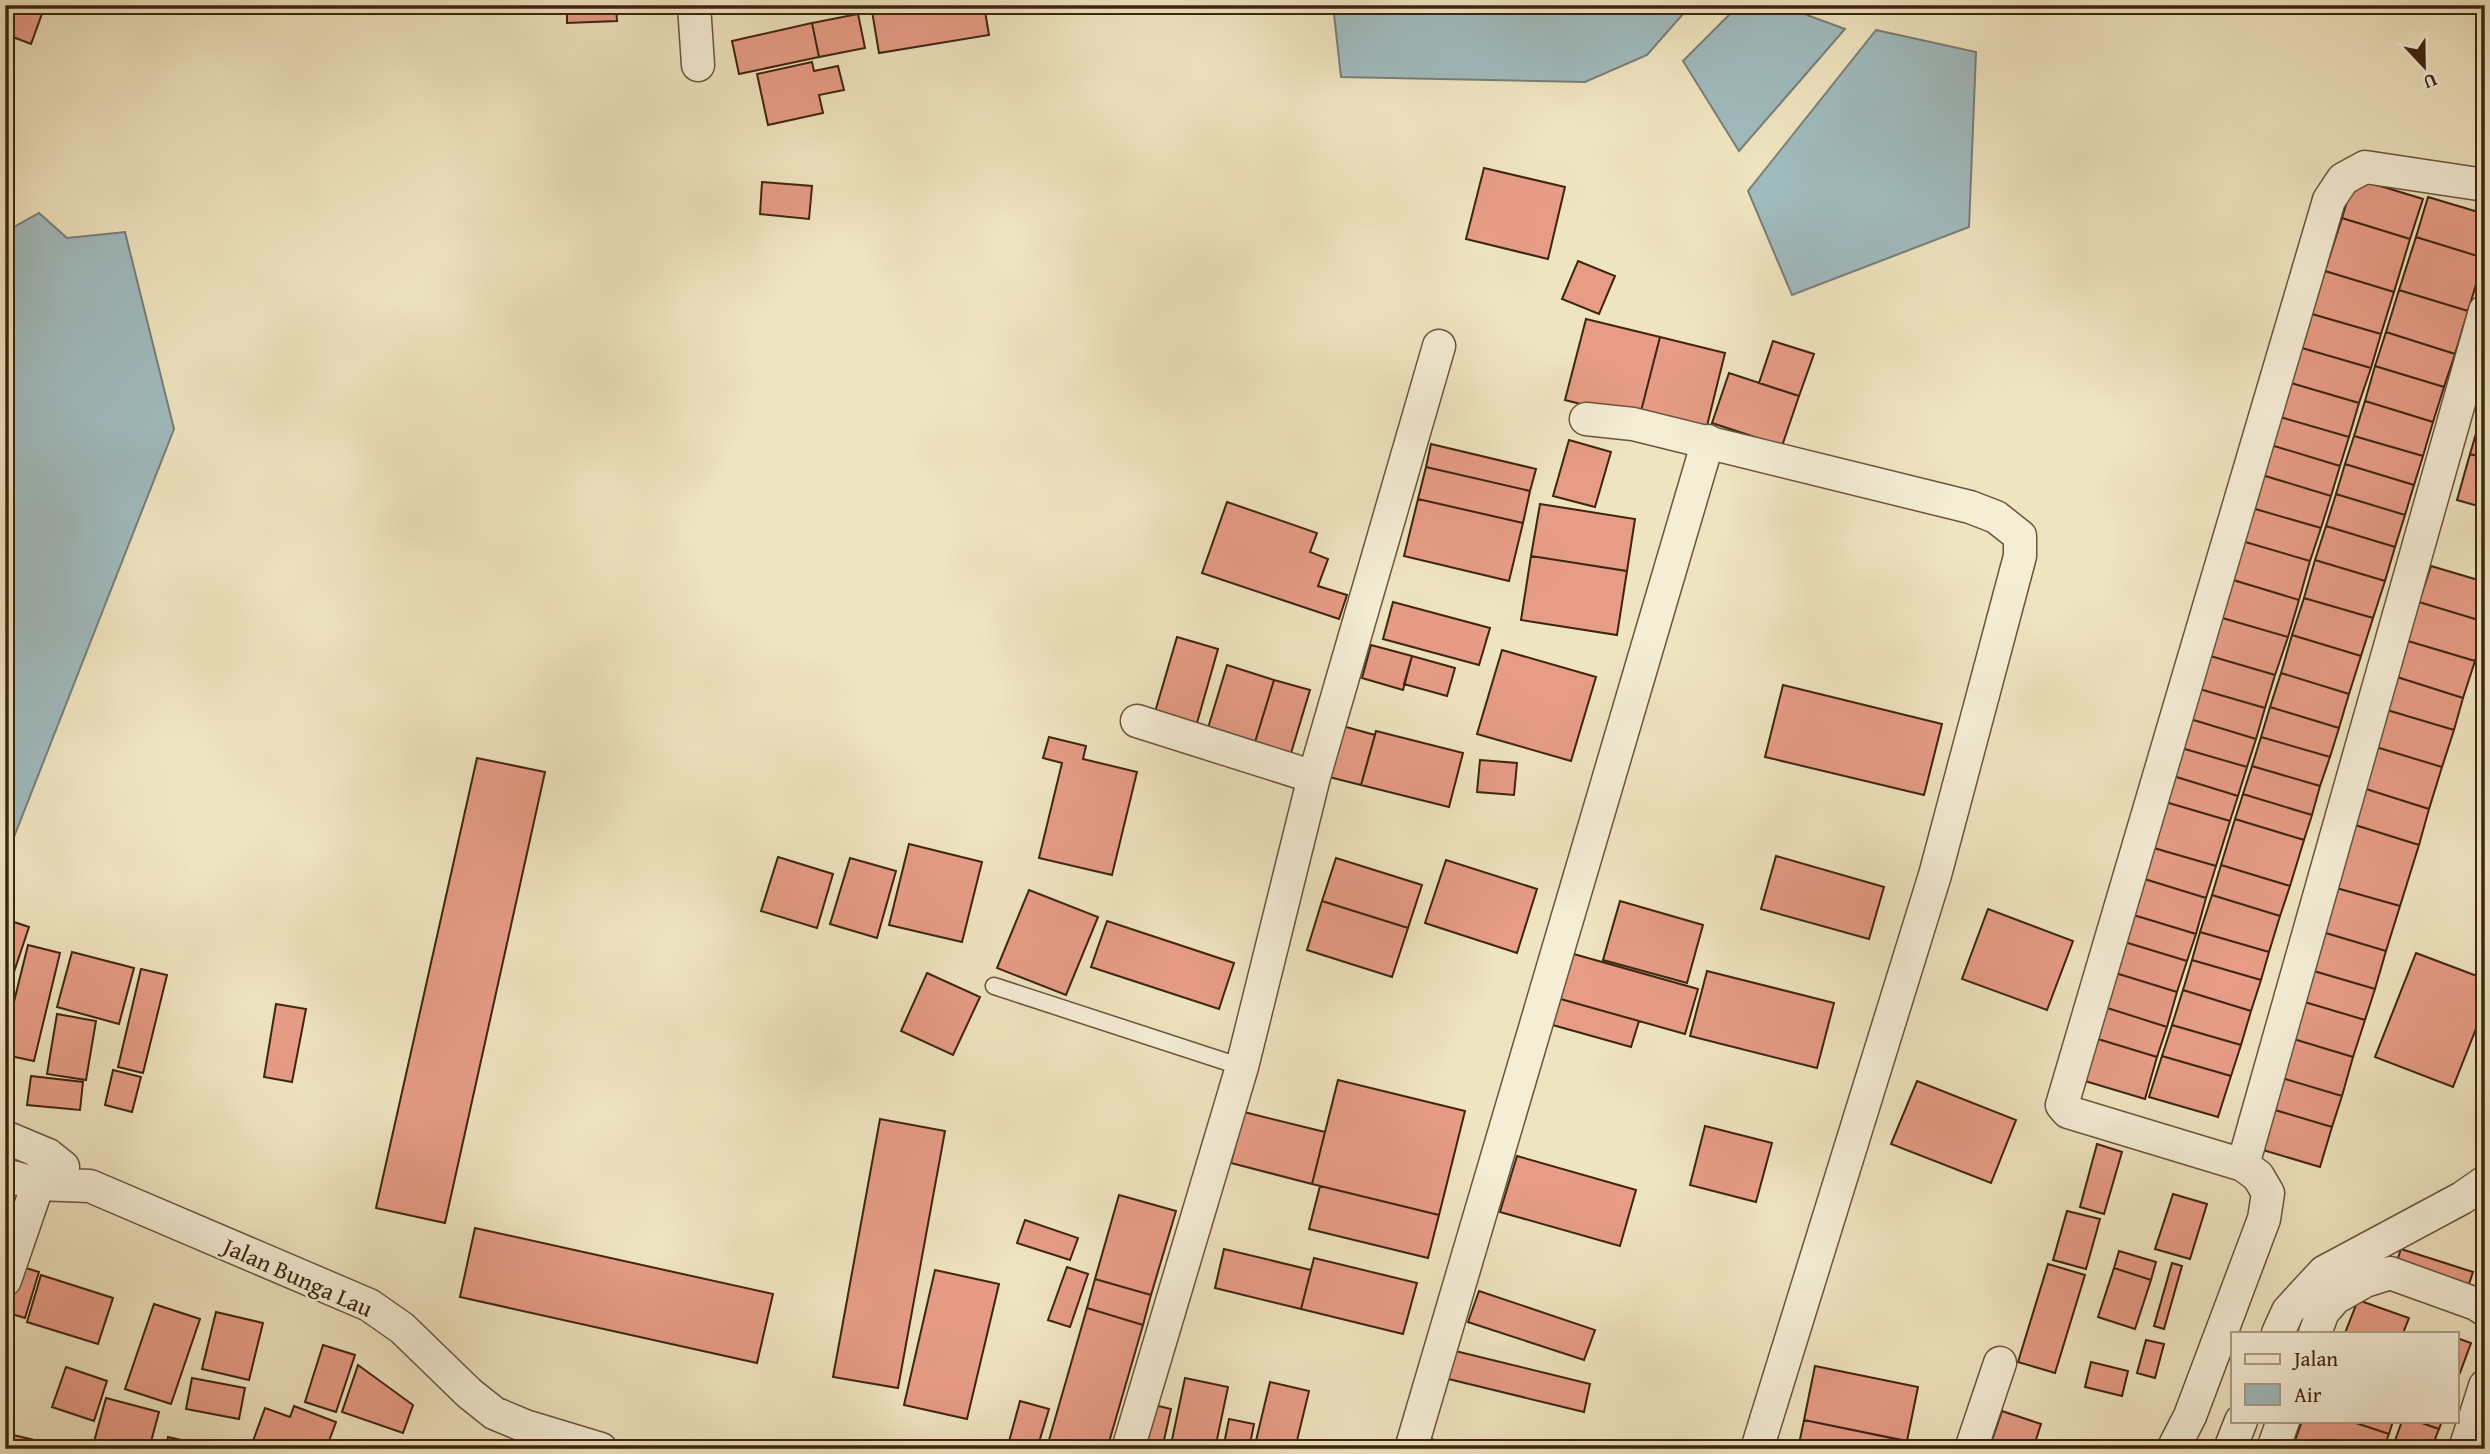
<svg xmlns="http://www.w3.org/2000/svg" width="2490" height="1454" font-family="'Gentium Book Plus',serif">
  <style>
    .water { fill: #a0bbbe; stroke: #797f78; stroke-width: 2 }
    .building { fill: #e79c86; stroke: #3e250f; stroke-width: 2 }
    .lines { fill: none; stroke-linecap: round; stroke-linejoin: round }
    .service-casing { stroke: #6a553b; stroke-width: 19 }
    .minor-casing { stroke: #6a553b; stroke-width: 35 }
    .service { stroke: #f5edd6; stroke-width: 16 }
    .minor { stroke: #f5edd6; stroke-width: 32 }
    .labels { text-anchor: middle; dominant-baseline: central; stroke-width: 5; stroke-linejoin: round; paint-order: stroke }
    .street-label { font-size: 24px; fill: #3e250f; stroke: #f5edd6 }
  </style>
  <rect width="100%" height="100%" fill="#efe4c0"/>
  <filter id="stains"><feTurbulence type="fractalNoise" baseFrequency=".00286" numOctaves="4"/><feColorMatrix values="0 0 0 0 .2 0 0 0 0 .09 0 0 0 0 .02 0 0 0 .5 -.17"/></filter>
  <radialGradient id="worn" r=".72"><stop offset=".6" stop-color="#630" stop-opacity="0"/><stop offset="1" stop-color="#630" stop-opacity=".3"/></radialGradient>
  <path class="water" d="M1333 5H1691L1647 55 1585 82 1341 77Z
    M1739 5H1780L1845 29 1739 151 1683 61Z
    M1876 30 1976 52 1969 227 1792 295 1748 191Z
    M39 213 67 238 125 232 174 429 10 847 5 846V232Z"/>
  <path class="building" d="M9 5H27L43 11 31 44 5 34V15Z
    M567 5H616L617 21 567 23Z
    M871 5H984L989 35 879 53Z
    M858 14 865 48 819 57 812 23Z
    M812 23 819 57 739 74 732 41Z
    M812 62 814 71 838 66 844 90 819 95 823 113 768 125 757 74Z
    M1484 168 1565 187 1548 259 1466 239Z
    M2354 178 2423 199 2410 239 2342 218Z
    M762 182 812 186 809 219 760 214Z
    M2428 197 2485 214 2484 258 2416 237Z
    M2342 218 2410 239 2394 292 2325 271Z
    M2416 237 2484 258 2468 311 2399 290Z
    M1578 261 1615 276 1599 314 1562 299Z
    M2325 271 2394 292 2381 334 2312 314Z
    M2399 290 2468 311 2455 354 2386 332Z
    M2312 314 2381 334 2371 368 2302 348Z
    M1586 319 1660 337 1639 419 1565 400Z
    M2386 332 2455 354 2444 387 2375 366Z
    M1660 337 1725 353 1705 434 1639 419Z
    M1773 341 1814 354 1799 396 1759 383Z
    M2302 348 2371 368 2359 403 2291 383Z
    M2375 366 2444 387 2433 422 2365 401Z
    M1729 373 1799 396 1782 446 1712 423Z
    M2291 383 2359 403 2349 437 2280 417Z
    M2365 401 2433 422 2423 456 2354 436Z
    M2485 403V458L2470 454Z
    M2280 417 2349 437 2340 466 2271 445Z
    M2354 436 2423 456 2414 485 2345 464Z
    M1569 440 1611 452 1595 507 1553 496Z
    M1431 444 1536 469 1530 491 1426 467Z
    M2271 445 2340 466 2331 496 2262 475Z
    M2470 454 2485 458V508L2457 500Z
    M2345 464 2414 485 2405 515 2336 494Z
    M1426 467 1530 491 1523 523 1418 499Z
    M2262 475 2331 496 2321 528 2252 508Z
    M2336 494 2405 515 2395 547 2326 526Z
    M1418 499 1523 523 1509 581 1404 556Z
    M1227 502 1317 533 1310 552 1328 559 1318 586 1347 595 1339 619 1202 573Z
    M1540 504 1635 519 1627 571 1531 556Z
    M2252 508 2321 528 2310 561 2242 541Z
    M2326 526 2395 547 2385 581 2315 560Z
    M2242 541 2310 561 2299 600 2230 579Z
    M1531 556 1627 571 1617 635 1521 620Z
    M2315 560 2385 581 2373 618 2304 598Z
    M2431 566 2485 582V622L2419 602Z
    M2230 579 2299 600 2288 637 2219 617Z
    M2304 598 2373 618 2361 656 2292 635Z
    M1393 602 1490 628 1479 665 1383 639Z
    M2419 602 2485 622V629L2475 661 2408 641Z
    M2219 617 2288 637 2275 675 2207 655Z
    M2292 635 2361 656 2349 694 2281 673Z
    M1177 637 1218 649 1197 723 1155 712Z
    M2408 641 2475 661 2463 698 2397 677Z
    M1371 645 1412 656 1403 690 1362 678Z
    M1502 650 1596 677 1571 761 1477 734Z
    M2207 655 2275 675 2265 708 2196 688Z
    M1412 656 1455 668 1447 696 1404 684Z
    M1227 665 1274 680 1252 752 1205 738Z
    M2281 673 2349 694 2339 728 2270 707Z
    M2397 677 2463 698 2454 730 2387 710Z
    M1274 680 1310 690 1288 763 1252 752Z
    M1783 685 1942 724 1924 795 1765 757Z
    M2196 688 2265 708 2256 739 2187 718Z
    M2270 707 2339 728 2330 757 2261 737Z
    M2387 710 2454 730 2442 767 2376 747Z
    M2187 718 2256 739 2247 767 2178 747Z
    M1339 725 1375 735 1361 785 1325 776Z
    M1376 731 1463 753 1449 807 1361 785Z
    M1049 737 1086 746 1083 759 1137 772 1112 875 1039 858 1062 763 1043 758Z
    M2261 737 2330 757 2320 786 2252 766Z
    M2178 747 2247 767 2238 796 2170 775Z
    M2376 747 2442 767 2429 809 2363 788Z
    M477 758 545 772 445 1223 376 1208Z
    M1480 760 1517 763 1514 795 1477 792Z
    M2252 766 2320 786 2312 815 2243 794Z
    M2170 775 2238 796 2230 821 2162 801Z
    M2363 788 2429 809 2419 845 2352 824Z
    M2243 794 2312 815 2304 840 2235 819Z
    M2162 801 2230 821 2216 866 2147 846Z
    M2235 819 2304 840 2290 886 2221 865Z
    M2352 824 2419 845 2400 906 2333 887Z
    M909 844 982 862 962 942 889 925Z
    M2147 846 2216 866 2206 898 2138 877Z
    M1776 856 1884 887 1869 939 1761 909Z
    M778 857 833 874 817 928 761 911Z
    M850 858 896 871 877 938 830 924Z
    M1336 858 1422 885 1408 928 1322 901Z
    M1446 860 1537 889 1517 953 1425 923Z
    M2221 865 2290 886 2280 916 2212 895Z
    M2138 877 2206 898 2196 934 2127 913Z
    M2333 887 2400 906 2386 951 2319 931Z
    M1029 890 1098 917 1066 995 997 968Z
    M2212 895 2280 916 2269 952 2200 932Z
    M1322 901 1408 928 1392 977 1307 950Z
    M1620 901 1703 925 1687 983 1603 960Z
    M1988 909 2073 941 2047 1010 1962 979Z
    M2127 913 2196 934 2187 961 2118 940Z
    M5 919 29 927 5 999Z
    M1107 921 1234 963 1219 1009 1091 967Z
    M2319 931 2386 951 2375 989 2307 969Z
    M2200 932 2269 952 2261 980 2192 960Z
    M2118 940 2187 961 2177 992 2109 971Z
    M28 945 60 953 34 1061 5 1055V1038Z
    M1563 951 1698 989 1685 1034 1550 996Z
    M72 952 134 968 119 1024 57 1007Z
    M2416 953 2485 979V1006L2453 1087 2375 1057Z
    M2192 960 2261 980 2251 1011 2183 990Z
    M141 969 167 975 143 1073 118 1067Z
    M2307 969 2375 989 2365 1020 2298 1000Z
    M1707 971 1834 1003 1817 1068 1690 1036Z
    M2109 971 2177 992 2167 1027 2098 1005Z
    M927 973 980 997 953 1055 901 1031Z
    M2183 990 2251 1011 2241 1045 2172 1025Z
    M1550 996 1639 1021 1631 1047 1542 1022Z
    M2298 1000 2365 1020 2353 1057 2287 1037Z
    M276 1004 306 1009 292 1082 264 1077Z
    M2098 1005 2167 1027 2157 1057 2088 1036Z
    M57 1014 96 1021 86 1080 47 1074Z
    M2172 1025 2241 1045 2231 1076 2162 1056Z
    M2088 1036 2157 1057 2145 1099 2075 1078Z
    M2287 1037 2353 1057 2342 1096 2275 1076Z
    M2162 1056 2231 1076 2218 1117 2149 1097Z
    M113 1070 141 1077 132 1112 105 1105Z
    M31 1076 83 1082 80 1110 27 1105Z
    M2275 1076 2342 1096 2332 1127 2265 1107Z
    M1338 1080 1465 1111 1439 1215 1312 1184Z
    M1917 1081 2016 1120 1991 1183 1891 1144Z
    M2265 1107 2332 1127 2320 1167 2253 1147Z
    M1244 1112 1325 1132 1312 1184 1231 1163Z
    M880 1119 945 1131 898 1388 833 1377Z
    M1705 1126 1772 1143 1756 1202 1690 1185Z
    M2097 1144 2122 1152 2104 1214 2080 1207Z
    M1517 1156 1636 1190 1620 1246 1500 1212Z
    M1320 1186 1439 1215 1428 1258 1309 1229Z
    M2173 1194 2207 1204 2190 1259 2155 1249Z
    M1119 1195 1176 1211 1151 1295 1095 1279Z
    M2067 1211 2100 1219 2086 1269 2053 1260Z
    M1025 1220 1078 1238 1070 1260 1017 1243Z
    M475 1228 773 1294 757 1363 460 1297Z
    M1224 1249 1311 1270 1301 1309 1215 1288Z
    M2401 1249 2473 1272 2466 1293 2394 1270Z
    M2119 1251 2156 1262 2151 1280 2114 1268Z
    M1314 1258 1417 1283 1403 1334 1301 1309Z
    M2172 1263 2182 1266 2164 1329 2154 1326Z
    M12 1264 39 1272 25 1318 5 1312V1285Z
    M2048 1264 2085 1275 2055 1373 2018 1362Z
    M1067 1267 1088 1274 1070 1327 1048 1320Z
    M2114 1268 2151 1280 2135 1329 2098 1317Z
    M935 1270 999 1284 967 1419 904 1405Z
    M41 1275 113 1298 98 1344 27 1322Z
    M1095 1279 1151 1295 1143 1325 1087 1308Z
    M1479 1291 1595 1330 1584 1360 1468 1322Z
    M2358 1300 2409 1318 2403 1333H2345Z
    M154 1304 200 1319 171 1404 125 1389Z
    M1087 1308 1143 1325 1107 1449H1077L1049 1440Z
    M216 1312 263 1323 249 1380 202 1369Z
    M2457 1338 2471 1343 2457 1381Z
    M2146 1340 2164 1344 2155 1378 2137 1373Z
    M323 1345 355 1355 336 1412 305 1402Z
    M1443 1348 1590 1384 1584 1412 1436 1376Z
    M2091 1362 2128 1371 2122 1396 2085 1387Z
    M358 1365 413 1405 403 1433 342 1412Z
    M1815 1366 1918 1387 1907 1441 1804 1420Z
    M66 1367 107 1381 94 1421 52 1407Z
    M192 1378 245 1388 239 1419 186 1409Z
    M1185 1378 1228 1387 1215 1449H1170Z
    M1270 1382 1309 1391 1295 1449H1254Z
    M106 1398 159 1412 149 1449H92Z
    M1020 1401 1049 1409 1037 1449H1007Z
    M1146 1403 1171 1409 1162 1449H1136Z
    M294 1406 336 1422 326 1449H250L265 1408 290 1417Z
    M2002 1411 2041 1424 2033 1449H1989Z
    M1229 1419 1254 1424 1249 1449H1223Z
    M1804 1420 1925 1445V1449H1798Z
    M2302 1421H2350L2389 1434 2383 1449H2292Z
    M2350 1421H2393L2389 1434Z
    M2402 1421H2416L2439 1429 2431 1449H2392Z
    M2416 1421H2442L2439 1429Z
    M5 1433 59 1446 58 1449H5Z
    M1420 1436 1468 1449H1417Z
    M168 1437 221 1449H165Z
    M1570 1442 1591 1449H1568Z
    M1308 1443 1329 1449H1307Z"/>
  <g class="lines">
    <g class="service-casing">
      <path id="service" d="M994 986 1242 1067"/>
    </g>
    <g class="minor-casing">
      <path id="minor" d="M694 5 698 65
        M1586 419 1633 424 1970 507 1996 517 2020 536V556L1935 875 1757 1449
        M1137 721 1314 777
        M5 1137 48 1155 63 1167
        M2243 1165 2485 311
        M5 1175 37 1184 90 1186 369 1305 402 1328 469 1393 494 1413 525 1426 601 1449
        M5 1280 48 1155
        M2278 1333 2288 1311 2324 1272 2462 1198 2485 1182
        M2315 1333 2323 1312 2335 1298 2365 1281 2390 1273 2476 1304 2485 1310
        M1128 1449 1242 1067 1314 777 1439 346
        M1411 1449 1708 441
        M1971 1449 2000 1363
        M2173 1449 2190 1416 2264 1219 2268 1193 2258 1176 2243 1165 2068 1112 2062 1105 2329 200 2343 179 2365 167 2485 185
        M2230 1449 2241 1421
        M2273 1449 2283 1421
        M2465 1449 2485 1386"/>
    </g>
    <use href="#service" class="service"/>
    <use href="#minor" class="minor"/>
  </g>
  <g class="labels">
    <g class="street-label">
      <text transform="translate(298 1277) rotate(24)">Jalan Bunga Lau</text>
    </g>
  </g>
  <rect width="2490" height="1454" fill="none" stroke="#efe4c0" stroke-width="28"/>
  <rect x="7" y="7" width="2476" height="1440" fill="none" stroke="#3e250f" stroke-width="3.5"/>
  <rect x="14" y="14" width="2462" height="1426" fill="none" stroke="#3e250f" stroke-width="2"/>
  <rect x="2231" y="1332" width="228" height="91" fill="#f5edd6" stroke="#ac9d86" stroke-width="2"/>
  <rect x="2245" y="1354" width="35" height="10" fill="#f5edd6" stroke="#ac9d86" stroke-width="2"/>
  <text x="2294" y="1366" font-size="21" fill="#3e250f">Jalan</text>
  <rect x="2245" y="1384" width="35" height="21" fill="#a0bbbe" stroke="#ac9d86" stroke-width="2"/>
  <text x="2294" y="1402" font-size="21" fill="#3e250f">Air</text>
  <g transform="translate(2424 66) rotate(158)" stroke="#f5edd6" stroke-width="5" paint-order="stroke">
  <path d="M0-5L12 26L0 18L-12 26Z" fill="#3e250f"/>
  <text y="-10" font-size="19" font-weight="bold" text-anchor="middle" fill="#3e250f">U</text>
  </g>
  <rect width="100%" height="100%" filter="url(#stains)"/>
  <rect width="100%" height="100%" fill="url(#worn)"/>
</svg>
